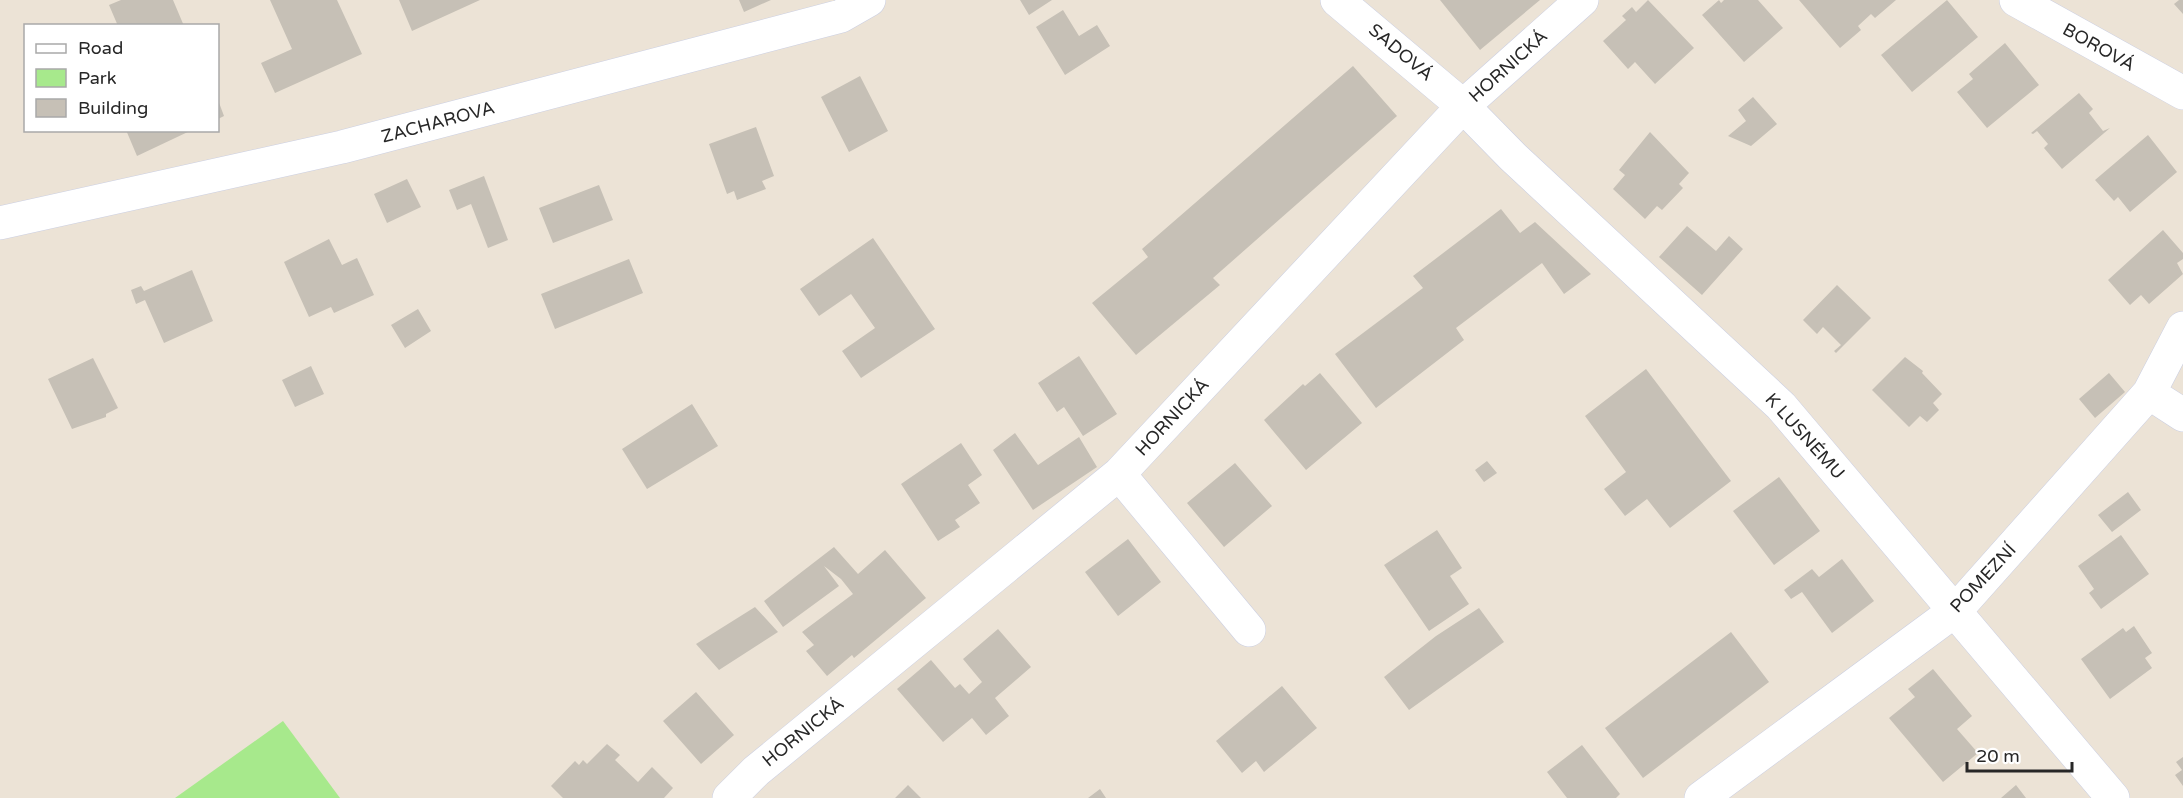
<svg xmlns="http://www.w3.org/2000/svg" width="2183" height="798" font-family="'Varela Round',sans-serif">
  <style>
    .green { fill: #a7e98c }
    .building { fill: #c6c0b6 }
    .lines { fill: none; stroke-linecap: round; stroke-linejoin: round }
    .minor-casing { stroke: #cbcfe2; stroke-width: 34 }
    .minor { stroke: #fff; stroke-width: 33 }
    .labels { text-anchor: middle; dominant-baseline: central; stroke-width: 4.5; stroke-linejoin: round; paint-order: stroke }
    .street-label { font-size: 18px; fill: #272727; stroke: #fff }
  </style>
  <rect width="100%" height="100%" fill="#ece3d6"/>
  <path class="green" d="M283 721 340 798H175Z"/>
  <path class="building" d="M121 0H173L184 26H118L109 5Z
    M270 0H337L362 54 275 93 261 63 292 49Z
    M399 0H480L412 31Z
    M739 0H771L744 12Z
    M1020 0H1052L1029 15Z
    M1440 0H1540L1480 50Z
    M1648 0 1694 48 1655 84 1635 62 1628 69 1603 41 1626 20 1622 16 1632 7 1636 12Z
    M1719 0 1721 3 1724 0H1758L1783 28 1744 62 1702 15Z
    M1799 0H1896L1875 18 1871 14 1858 26 1861 30 1840 48Z
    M1947 0 1978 37 1912 92 1881 55Z
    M2179 0H2183V14L2174 4Z
    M1063 10 1079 36 1097 25 1110 46 1065 75 1036 27Z
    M2005 43 2039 85 1987 128 1957 92 1973 79 1969 74Z
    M1353 66 1397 116 1213 278 1220 285 1136 355 1092 303 1148 257 1142 249Z
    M860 76 888 131 849 152 821 97Z
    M2079 93 2093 109 2089 113 2103 131 2110 128 2062 169 2044 148 2048 144 2037 131 2033 134 2031 133Z
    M1753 97 1777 124 1751 146 1728 136 1746 121 1738 110Z
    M218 100 224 116 218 119Z
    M756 127 774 176 762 181 766 189 737 200 734 191 727 194 709 144Z
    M126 130H192L137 156Z
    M1650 132 1689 173 1679 184 1683 188 1662 210 1657 206 1645 219 1613 189 1625 175 1619 170Z
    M2148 135 2177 172 2130 212 2118 197 2114 201 2095 180Z
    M484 176 508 240 488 248 471 204 457 210 449 190Z
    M407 179 421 207 387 223 374 194Z
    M599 185 613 220 553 243 539 208Z
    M1501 209 1520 233 1535 222 1591 274 1564 294 1542 263 1456 328 1464 340 1376 408 1335 354 1423 288 1413 276Z
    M1687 226 1716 251 1729 236 1743 249 1702 295 1659 257Z
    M2163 230 2183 253V259L2177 263 2183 274 2149 304 2141 295 2130 305 2108 280Z
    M873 238 935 329 861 378 842 351 875 328 851 294 819 316 800 289Z
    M329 239 342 265 357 258 374 295 334 313 331 307 309 317 284 262Z
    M629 259 643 293 555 329 541 294Z
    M192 270 213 321 164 343 145 300 136 304 131 290 141 286 144 291Z
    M1837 285 1871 318 1836 353 1834 351 1841 345 1823 327 1817 334 1803 320Z
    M418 309 431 331 405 348 391 325Z
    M1079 356 1117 414 1083 436 1064 407 1057 412 1038 383Z
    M1905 357 1923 371 1922 373 1942 394 1933 403 1939 410 1927 422 1920 416 1909 427 1872 390Z
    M93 358 118 408 106 414V417L72 429 48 379Z
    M311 366 324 394 295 407 282 380Z
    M1646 369 1731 481 1670 528 1647 499 1625 516 1604 489 1626 472 1585 416Z
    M1320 373 1362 423 1306 470 1264 420 1303 384 1305 386Z
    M2109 373 2125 392 2095 418 2079 399Z
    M692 404 718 446 647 489 622 449Z
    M1015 433 1038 465 1079 437 1097 467 1033 510 993 450Z
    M961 443 982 475 968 485 980 503 955 520 960 527 938 541 901 484Z
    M1487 461 1497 473 1484 482 1475 470Z
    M1235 463 1272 506 1224 547 1187 503Z
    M1779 477 1820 531 1774 565 1733 511Z
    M2128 492 2141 510 2112 532 2098 515Z
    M1437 530 1462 568 1450 576 1469 604 1429 631 1384 565Z
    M2121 535 2149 574 2101 609 2089 593 2094 589 2078 566Z
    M1128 539 1161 582 1118 616 1085 572Z
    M834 547 858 574 885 550 926 598 854 658 852 655 827 676 806 651 814 645 802 632 853 594 841 579 824 566 839 586 783 627 764 601Z
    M1842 559 1874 601 1832 633 1802 592 1791 599 1784 590 1812 569 1819 577Z
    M755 607 778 632 719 670 696 644Z
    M1479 608 1504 642 1409 710 1384 677 1436 636Z
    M2134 626 2152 653 2145 658 2152 668 2110 699 2081 659 2123 628 2126 632Z
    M998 629 1031 667 995 698 1009 716 986 735 972 718 943 742 897 689 931 660 955 688 960 684 969 694 982 682 963 659Z
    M1731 632 1769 682 1643 778 1605 728Z
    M1933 669 1972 716 1957 729 1978 753 1943 782 1889 718 1915 697 1908 689Z
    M1282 686 1317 728 1264 772 1256 761 1242 773 1216 741Z
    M696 692 734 735 701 764 663 721Z
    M607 744 620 755 615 760 638 782 652 767 673 788 664 798H563L551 786 575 761 579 765 583 760 587 764Z
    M1582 745 1620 794 1616 798H1567L1547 772Z
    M2183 757V786L2175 775 2182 770 2176 762Z
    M908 785 921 798H895Z
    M2016 785 2026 798H2001Z
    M1100 789 1106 798H1088Z"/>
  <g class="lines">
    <g class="minor-casing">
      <path id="minor" d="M1337 0 1463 106 1513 157 1781 406 2113 798
        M2016 0 2183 93
        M0 223 342 147 841 16 869 0
        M2149 393 2183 415
        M1119 474 1249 630
        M729 798 756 771 1119 474 1463 106 1582 0
        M1701 798 1956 610 2149 393 2183 328"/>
    </g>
    <use href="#minor" class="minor"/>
  </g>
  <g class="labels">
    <g class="street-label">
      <text transform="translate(2099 47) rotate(29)">BOROVÁ</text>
      <text transform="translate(1401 52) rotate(40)">SADOVÁ</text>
      <text transform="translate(1508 66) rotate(-42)">HORNICKÁ</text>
      <text transform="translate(438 122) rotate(-15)">ZACHAROVA</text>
      <text transform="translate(1172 417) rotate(-47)">HORNICKÁ</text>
      <text transform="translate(1805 436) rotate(48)">K LUSNÉMU</text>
      <text transform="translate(1983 578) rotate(-47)">POMEZNÍ</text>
      <text transform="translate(803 732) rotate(-39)">HORNICKÁ</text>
    </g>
  </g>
  <rect x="24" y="24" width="195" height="108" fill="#ffffff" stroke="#a9a9a9" stroke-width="1.5"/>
  <rect x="36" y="44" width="30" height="9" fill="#ffffff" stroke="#a9a9a9" stroke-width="1.5"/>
  <text x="78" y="54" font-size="18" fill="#272727">Road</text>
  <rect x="36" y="69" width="30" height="18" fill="#a7e98c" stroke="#a9a9a9" stroke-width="1.5"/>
  <text x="78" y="84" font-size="18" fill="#272727">Park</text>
  <rect x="36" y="99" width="30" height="18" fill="#c6c0b6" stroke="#a9a9a9" stroke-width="1.5"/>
  <text x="78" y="114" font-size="18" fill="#272727">Building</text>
  <path d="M1967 762v9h105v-9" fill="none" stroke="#272727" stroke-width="3"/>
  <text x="1976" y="762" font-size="18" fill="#272727" stroke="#ffffff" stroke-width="4.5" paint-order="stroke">20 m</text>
</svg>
